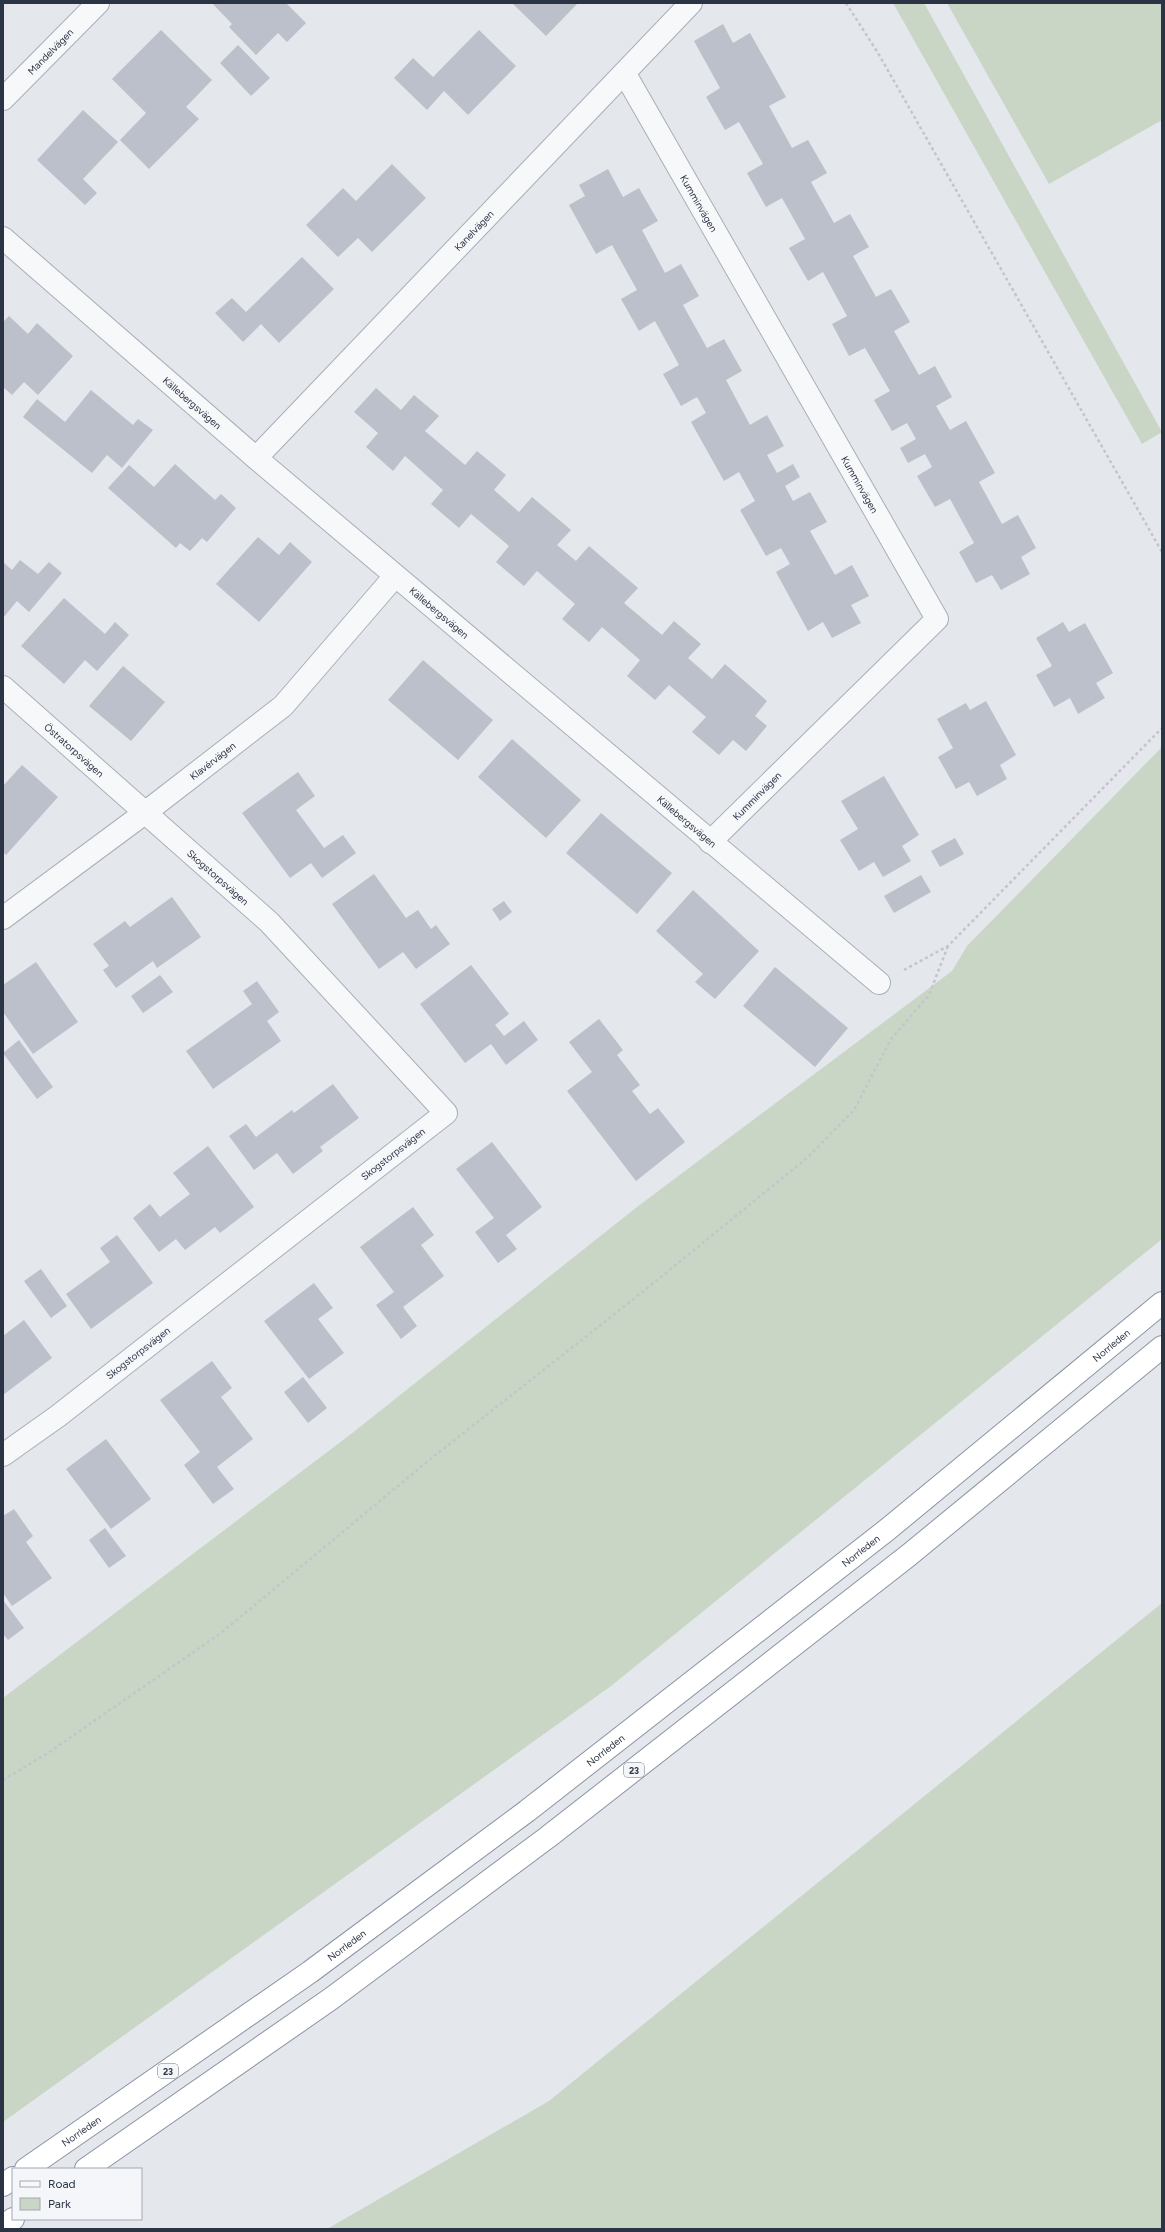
<svg xmlns="http://www.w3.org/2000/svg" width="1165" height="2232" font-family="Figtree,sans-serif">
  <style>
    .green { fill: #c9d6c5 }
    .building { fill: #bbc0ca }
    .lines { fill: none; stroke-linecap: round; stroke-linejoin: round }
    .minor-casing { stroke: #a9aeb7; stroke-width: 24 }
    .trunk-casing { stroke: #8b94a3; stroke-width: 24 }
    .path { stroke: #c2c5cb; stroke-width: 2.5; stroke-dasharray: 3 3; stroke-linecap: butt }
    .minor { stroke: #f7f8fa; stroke-width: 22 }
    .trunk { stroke: #fff; stroke-width: 22 }
    .labels { text-anchor: middle; dominant-baseline: central; stroke-width: 3.5; stroke-linejoin: round; paint-order: stroke }
    .shield { fill: #f4f6f9; stroke: #676e7b; stroke-width: 1 }
    .shield-label { font-size: 9px; font-weight: bold; fill: #2b3445 }
    .street-label { font-size: 10px; fill: #2b3445; stroke: #f4f6f9 }
  </style>
  <rect width="100%" height="100%" fill="#e4e7ec"/>
  <path class="green" d="M893 3H924L1162 432 1142 444Z
    M947 3H1162V120L1049 184Z
    M1162 747V1239L611 1686 3 2122V1698L351 1434 637 1207 952 971 967 946Z
    M1162 1603V2229H327L549 2101Z"/>
  <path class="building" d="M212 3H286L306 23 287 42 278 33 256 55 229 27 232 24Z
    M512 3H578L546 36Z
    M723 24 733 43 750 33 786 97 769 106 792 148 808 140 827 173 811 182 834 223 850 214 869 247 853 256 876 297 891 289 910 322 894 331 919 375 935 366 952 397 936 406 950 430 966 421 995 473 979 482 1002 524 1018 515 1036 548 1021 557 1030 574 1001 590 992 575 976 583 959 552 974 543 950 499 935 507 917 476 932 467 925 454 908 463 900 448 916 439 907 423 892 431 874 400 890 391 865 348 849 356 832 324 847 316 823 272 808 281 789 248 805 239 782 198 766 207 747 173 763 164 739 122 725 130 706 97 720 88 694 41Z
    M161 30 212 80 186 107 199 119 149 169 120 140 146 113 112 79Z
    M479 30 516 66 468 115 444 91 427 110 394 78 413 58 433 77Z
    M238 45 270 78 251 96 220 63Z
    M83 110 118 142 83 179 97 193 85 205 37 160Z
    M392 164 426 198 372 252 358 238 338 257 306 225 343 188 356 201Z
    M608 169 623 197 639 188 658 221 642 230 665 273 681 264 699 296 683 305 707 348 724 339 742 371 726 380 750 425 767 415 784 446 767 455 777 473 793 464 800 477 785 486 793 501 810 492 827 522 810 531 835 575 852 565 869 596 851 605 861 623 832 638 823 622 808 631 776 572 790 564 781 548 766 556 740 510 755 501 739 472 724 481 691 422 706 413 697 397 681 406 663 374 679 365 655 321 639 331 621 299 637 290 612 245 596 254 569 205 585 196 579 185Z
    M302 257 334 289 279 343 261 324 243 342 215 313 232 298 246 312Z
    M9 316 28 334 37 323 73 356 38 395 24 382 12 395 3 387V322Z
    M376 388 401 410 414 395 439 416 425 431 465 465 477 451 506 475 494 490 519 512 532 497 571 530 557 545 576 561 589 546 638 588 624 603 662 635 674 621 701 644 688 658 712 679 725 664 767 701 755 716 767 726 746 751 733 740 719 755 692 732 706 717 669 685 655 700 627 676 640 660 602 627 589 642 562 619 575 604 537 571 524 586 496 562 509 546 471 514 459 528 431 504 443 490 405 456 393 471 366 447 378 433 354 412Z
    M91 390 133 425 138 419 153 430 122 468 107 455 92 473 23 417 37 399 65 422Z
    M175 464 215 500 221 494 236 508 207 542 202 538 190 551 180 543 176 548 108 488 129 465 154 487Z
    M258 537 279 555 290 542 312 562 259 622 216 584Z
    M20 560 38 574 49 562 62 573 29 612 17 601 3 618V562L12 570Z
    M64 598 105 634 115 622 129 635 97 671 85 660 64 684 21 646Z
    M1063 622 1069 632 1085 623 1113 673 1096 683 1105 698 1078 714 1070 698 1054 707 1036 675 1052 666 1036 638Z
    M423 660 493 720 458 760 388 700Z
    M123 666 165 702 131 741 89 706Z
    M986 701 1016 755 1000 765 1007 779 977 796 969 782 956 789 938 757 953 748 937 719 966 703 970 710Z
    M512 739 581 800 546 838 478 777Z
    M22 765 58 797 6 855 3 852V786Z
    M298 772 315 796 296 810 324 848 343 835 356 853 322 878 311 863 290 878 242 813Z
    M884 776 919 835 902 846 911 861 883 877 874 862 859 871 840 840 858 829 841 801Z
    M601 813 672 873 637 914 566 853Z
    M955 838 964 854 940 867 931 851Z
    M374 874 406 918 418 910 431 929 436 925 450 944 416 969 403 952 379 969 332 904Z
    M921 875 931 892 894 913 884 896Z
    M693 890 759 951 715 999 695 982 703 974 656 931Z
    M172 897 201 937 157 968 153 961 116 988 103 970 109 966 93 944 125 921 130 927Z
    M504 901 512 912 500 921 492 909Z
    M36 962 78 1022 33 1054 3 1012V985Z
    M471 965 509 1014 495 1025 504 1036 524 1021 538 1040 506 1065 491 1044 465 1063 420 1004Z
    M775 967 848 1028 815 1067 743 1006Z
    M160 975 173 992 143 1013 131 996Z
    M257 981 279 1012 267 1021 281 1041 213 1089 186 1051 252 1004 243 991Z
    M599 1019 623 1050 617 1055 640 1085 632 1091 650 1114 658 1108 685 1142 636 1181 567 1091 592 1072 569 1042Z
    M19 1040 53 1087 37 1099 3 1053Z
    M333 1084 359 1118 320 1147 323 1151 293 1174 277 1153 254 1170 229 1136 246 1124 256 1137 292 1110 294 1113Z
    M492 1142 542 1207 506 1235 517 1249 498 1263 475 1232 494 1218 456 1169Z
    M208 1146 254 1207 220 1233 215 1227 185 1250 176 1239 159 1252 133 1218 150 1204 160 1217 190 1194 173 1173Z
    M413 1207 434 1235 421 1245 444 1276 403 1307 417 1326 401 1339 376 1305 394 1292 360 1247Z
    M117 1235 153 1283 91 1329 66 1294 110 1262 100 1248Z
    M41 1269 67 1306 51 1318 24 1281Z
    M314 1283 333 1308 318 1319 344 1353 309 1379 264 1321Z
    M24 1320 52 1358 3 1395V1336Z
    M212 1361 232 1388 221 1397 253 1439 217 1467 234 1489 213 1504 184 1465 200 1452 160 1400Z
    M303 1377 327 1408 308 1423 284 1392Z
    M106 1439 151 1499 111 1529 66 1469Z
    M14 1509 33 1536 26 1542 52 1578 12 1606 3 1593V1516Z
    M105 1528 126 1556 109 1568 89 1540Z
    M3 1600 24 1628 8 1640 3 1634Z"/>
  <g class="lines">
    <g class="minor-casing">
      <g id="minor">
        <path id="s1" d="M625 74 937 619 710 842"/>
        <path id="s2" d="M3 99 98 3"/>
        <path id="s3" d="M3 238 256 458 879 983"/>
        <path id="s4" d="M256 458 691 3"/>
        <path id="s5" d="M3 687 269 922 446 1113 58 1416 3 1455"/>
        <path id="s6" d="M3 918 146 812 283 706 395 576"/>
      </g>
    </g>
    <g class="trunk-casing">
      <g id="trunk">
        <path id="s7" d="M26 2169 310 1972 527 1811 888 1529 1162 1303"/>
        <path d="M86 2169 332 1998 548 1837 909 1555 1162 1347"/>
        <path d="M3 2185 13 2178"/>
        <path d="M3 2226 13 2219"/>
      </g>
    </g>
    <path class="path" d="M846 3 878 53 1162 552
      M904 970 948 946 1162 728
      M3 1780 48 1753 221 1633 433 1457 645 1290 807 1158 854 1110 891 1039 929 995 948 946"/>
    <use href="#minor" class="minor"/>
    <use href="#trunk" class="trunk"/>
  </g>
  <g class="labels">
    <g class="shield">
      <rect x="624" y="1763" width="20" height="14" rx="3"/>
      <rect x="158" y="2064" width="20" height="14" rx="3"/>
    </g>
    <g class="shield-label">
      <text x="634" y="1770">23</text>
      <text x="168" y="2071">23</text>
    </g>
    <g class="street-label">
      <text stroke="none"><textPath href="#s2" startOffset="67">Mandelvägen</textPath></text>
      <text stroke="none"><textPath href="#s1" startOffset="149">Kumminvägen</textPath></text>
      <text stroke="none"><textPath href="#s4" startOffset="315">Kanelvägen</textPath></text>
      <text stroke="none"><textPath href="#s3" startOffset="251">Källebergsvägen</textPath></text>
      <text stroke="none"><textPath href="#s1" startOffset="473">Kumminvägen</textPath></text>
      <text stroke="none"><textPath href="#s3" startOffset="575">Källebergsvägen</textPath></text>
      <text stroke="none"><textPath href="#s5" startOffset="95">Östratorpsvägen</textPath></text>
      <text stroke="none"><textPath href="#s6" startOffset="262">Klavérvägen</textPath></text>
      <text transform="translate(757 796) rotate(-45)">Kumminvägen</text>
      <text stroke="none"><textPath href="#s3" startOffset="899">Källebergsvägen</textPath></text>
      <text stroke="none"><textPath href="#s5" startOffset="287">Skogstorpsvägen</textPath></text>
      <text transform="translate(393 1154) rotate(-38)">Skogstorpsvägen</text>
      <text stroke="none"><textPath href="#s7" startOffset="1363">Norrleden</textPath></text>
      <text transform="translate(138 1353) rotate(-38)">Skogstorpsvägen</text>
      <text stroke="none"><textPath href="#s7" startOffset="1039">Norrleden</textPath></text>
      <text stroke="none"><textPath href="#s7" startOffset="715">Norrleden</textPath></text>
      <text stroke="none"><textPath href="#s7" startOffset="391">Norrleden</textPath></text>
      <text stroke="none"><textPath href="#s7" startOffset="67">Norrleden</textPath></text>
    </g>
  </g>
  <rect width="1165" height="2232" fill="none" stroke="#2b3445" stroke-width="8"/>
  <rect x="12" y="2168" width="130" height="52" fill="#f4f6f9" stroke="#a4a8b1"/>
  <rect x="20" y="2181" width="20" height="6" fill="#f7f8fa" stroke="#a4a8b1"/>
  <text x="48" y="2188" font-size="12" fill="#2b3445">Road</text>
  <rect x="20" y="2198" width="20" height="12" fill="#c9d6c5" stroke="#a4a8b1"/>
  <text x="48" y="2208" font-size="12" fill="#2b3445">Park</text>
</svg>
